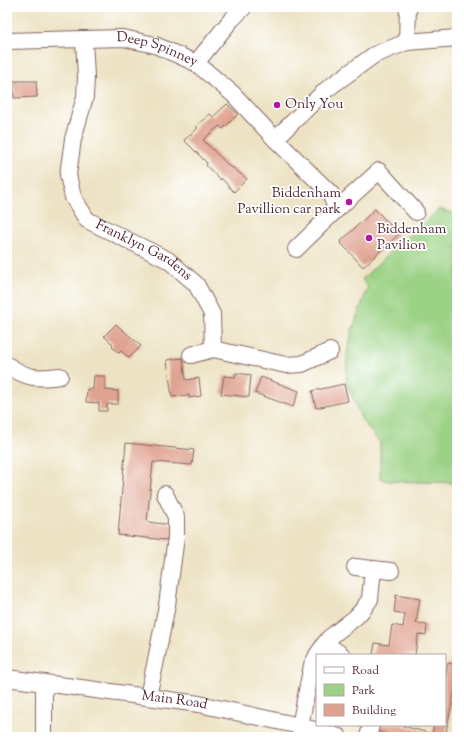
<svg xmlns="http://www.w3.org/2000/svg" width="464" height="744" font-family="'Sorts Mill Goudy',serif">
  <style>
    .green { fill: #9bd285; stroke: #727858 }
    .building { fill: #dfa28f }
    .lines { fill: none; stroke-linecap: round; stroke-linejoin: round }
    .minor-casing { stroke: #836461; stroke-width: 18 }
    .minor { stroke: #fff; stroke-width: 16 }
    .poi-dot { fill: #b5179e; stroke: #fff; stroke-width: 1.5 }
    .labels { text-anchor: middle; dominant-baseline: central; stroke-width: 3.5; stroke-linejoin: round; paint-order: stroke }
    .street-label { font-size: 14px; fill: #4a1f2b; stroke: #fff }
    .poi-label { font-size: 14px; fill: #4a1f2b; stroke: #fff; text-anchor: start }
  </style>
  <rect width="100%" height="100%" fill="#fff"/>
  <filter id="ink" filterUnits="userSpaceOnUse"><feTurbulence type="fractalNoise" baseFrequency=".025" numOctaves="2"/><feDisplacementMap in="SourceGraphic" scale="8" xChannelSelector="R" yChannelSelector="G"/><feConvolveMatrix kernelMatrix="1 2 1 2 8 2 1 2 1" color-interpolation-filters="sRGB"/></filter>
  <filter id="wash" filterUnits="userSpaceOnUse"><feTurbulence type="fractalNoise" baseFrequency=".012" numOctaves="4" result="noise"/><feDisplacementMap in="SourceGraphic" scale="16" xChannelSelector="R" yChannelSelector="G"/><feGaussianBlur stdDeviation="0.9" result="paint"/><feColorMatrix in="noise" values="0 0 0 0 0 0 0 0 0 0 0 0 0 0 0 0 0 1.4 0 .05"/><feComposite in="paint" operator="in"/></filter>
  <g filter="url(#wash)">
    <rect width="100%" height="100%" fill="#ede3c4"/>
    <path class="green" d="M439 209 453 213 457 212V483L387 481 382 479 380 476V443L362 420 346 381 347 355 352 330 368 287 362 279 399 244 418 229Z"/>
    <g id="blocks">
      <path class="building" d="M13 81H36L37 97 14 98Z
        M227 104 238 114 223 129 219 126 203 140 231 168 232 167 247 179 234 192 221 178 220 180 206 165 207 163 184 140 198 128 196 126 210 114 213 117Z
        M375 209 399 234 363 267 340 242Z
        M116 324 141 346 129 358 121 351 119 353 112 347 113 344 104 336Z
        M183 358 186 380 199 378 201 396 189 398V395L172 397 167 360Z
        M236 373 251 375 249 397 221 394 224 376 235 377Z
        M94 376H105V390L118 391V404H107V411H99V403L86 402 87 389H93Z
        M261 377 299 391 293 407 255 393Z
        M344 384 348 401 316 408 312 391Z
        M126 443 194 450 192 465 153 462 147 522 172 525 176 541 118 535Z
        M396 595 420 599 416 623 427 625 426 635 418 634 415 655H373L375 643 389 645 392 625 403 627 405 614 394 612Z
        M448 663 457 665V680L445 737H398L373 730 374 725H400L432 734 434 725H445V678Z"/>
    </g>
  </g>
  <g filter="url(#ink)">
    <use href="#blocks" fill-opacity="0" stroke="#836461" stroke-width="1"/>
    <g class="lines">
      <g class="minor-casing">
        <g id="minor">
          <path id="s1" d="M84 39 86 77 85 97 73 139 68 175 73 197 87 220 168 260 196 284 212 314 213 349 286 365 302 364 330 351"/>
          <path id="s2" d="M7 41 123 38 155 45 196 63 233 94 275 139 327 89 374 55 407 42 457 38"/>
          <path d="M407 42 408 7"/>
          <path d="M196 63 231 20 244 7"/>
          <path d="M275 139 331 194 336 210 296 249"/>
          <path d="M336 210 379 171 416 212"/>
          <path d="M191 355 213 349"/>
          <path d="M7 365C28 379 36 379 60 376"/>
          <path d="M355 567 391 571"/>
          <path d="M325 643 342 655"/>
          <path d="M317 655 329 638 356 617 364 608 370 599 373 569"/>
          <path id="s3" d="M7 678 199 704 300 726 339 737"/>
          <path d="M148 696 155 665 167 605 176 537V517L165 494"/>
          <path d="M300 726 312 665 317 656"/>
          <path d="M44 737V683"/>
          <path d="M368 737 371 725"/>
        </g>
      </g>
      <use href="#minor" class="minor"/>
    </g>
  </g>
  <g class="poi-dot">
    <circle cx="277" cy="105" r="4"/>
    <circle cx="349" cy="202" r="4"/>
    <circle cx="369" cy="238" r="4"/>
  </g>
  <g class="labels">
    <g class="street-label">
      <text stroke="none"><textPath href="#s2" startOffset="152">Deep Spinney</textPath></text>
      <text stroke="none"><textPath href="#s1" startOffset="252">Franklyn Gardens</textPath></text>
      <text stroke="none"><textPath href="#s3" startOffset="169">Main Road</textPath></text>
    </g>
    <g class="poi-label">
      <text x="285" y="105">Only You</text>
      <text x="341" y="194" text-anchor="end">Biddenham<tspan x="341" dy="16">Pavillion car park</tspan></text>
      <text x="377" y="230">Biddenham<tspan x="377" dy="16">Pavilion</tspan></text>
    </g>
  </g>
  <rect width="464" height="744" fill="none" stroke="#fff" stroke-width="24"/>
  <rect x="316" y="654" width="130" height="72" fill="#ffffff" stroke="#b7a5aa"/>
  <rect x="324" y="667" width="20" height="6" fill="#ffffff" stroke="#b7a5aa"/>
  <text x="352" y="674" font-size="12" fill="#4a1f2b">Road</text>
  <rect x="324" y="684" width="20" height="12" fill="#9bd285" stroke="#b7a5aa"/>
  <text x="352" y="694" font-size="12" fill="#4a1f2b">Park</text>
  <rect x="324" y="704" width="20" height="12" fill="#dfa28f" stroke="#b7a5aa"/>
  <text x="352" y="714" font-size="12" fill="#4a1f2b">Building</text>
</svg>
